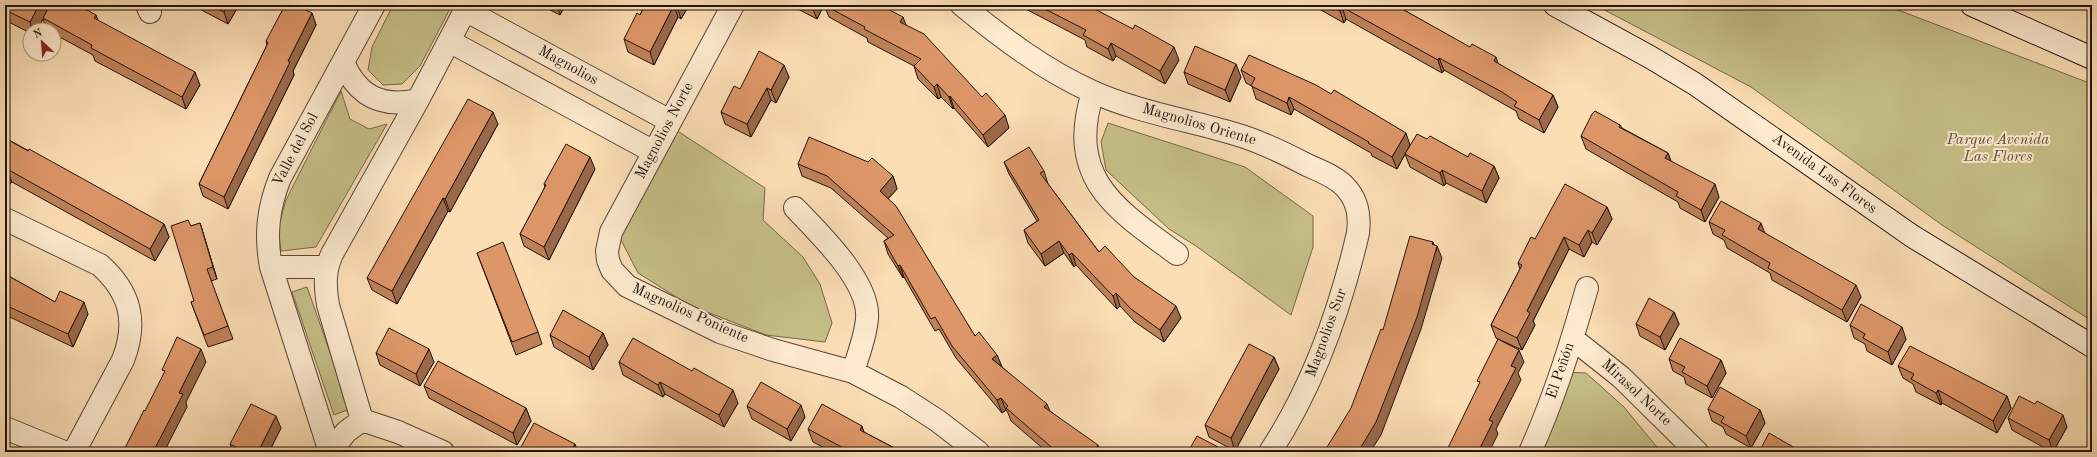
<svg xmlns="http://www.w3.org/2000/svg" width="2097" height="457" font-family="'Old Standard TT',serif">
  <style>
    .green { fill: #c6bf88; stroke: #74694a }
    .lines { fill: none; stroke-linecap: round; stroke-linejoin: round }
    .street-casing { stroke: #584637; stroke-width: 24 }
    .secondary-casing { stroke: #21130d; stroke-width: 24 }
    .street { stroke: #fdeacf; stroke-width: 22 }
    .secondary { stroke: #fdeacf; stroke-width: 22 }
    .wall { fill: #be8159; stroke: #21130d }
    .shaded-wall { fill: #9b6949; stroke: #21130d }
    .building { fill: #dd9668; stroke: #21130d }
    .labels { text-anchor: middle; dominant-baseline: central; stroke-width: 4; stroke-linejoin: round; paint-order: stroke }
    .street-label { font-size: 15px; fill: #21130d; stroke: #fdeacf }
    .park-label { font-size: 15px; font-style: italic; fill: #5b4f38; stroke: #fdeacf }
  </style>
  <rect width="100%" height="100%" fill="#fcdeb5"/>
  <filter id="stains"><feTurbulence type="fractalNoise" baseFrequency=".005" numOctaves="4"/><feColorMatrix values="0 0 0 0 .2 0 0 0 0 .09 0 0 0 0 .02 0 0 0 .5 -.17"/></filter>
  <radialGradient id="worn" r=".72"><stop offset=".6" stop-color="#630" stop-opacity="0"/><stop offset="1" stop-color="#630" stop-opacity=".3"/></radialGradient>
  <path class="green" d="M393 5H452L420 66 402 84 383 85 368 70 372 47Z
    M1595 5H1885L2092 84V321L1942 225 1751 87Z
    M341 91 350 119 369 129 387 124 316 247 281 251 278 228 286 200Z
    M1108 123 1245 167 1313 216V247L1291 315 1196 246 1169 229 1106 170 1101 142Z
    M676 130 765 188 763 220 803 257 820 284 832 323 825 342 766 335 689 305 638 273 620 238Z
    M307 287 350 409 334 415 292 292Z
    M1565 372 1586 373 1624 407 1661 452H1543Z"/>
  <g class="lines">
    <g class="street-casing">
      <path id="street" d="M147 5 150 12
        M733 5 611 232 607 251 608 260 612 270 627 286 720 332 773 350 853 372 901 397 938 421 978 452
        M962 5C1002 38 1044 70 1093 92 1138 112 1188 120 1235 134 1260 141 1284 153 1307 165 1320 171 1337 177 1346 188 1358 201 1360 216 1358 233 1340 311 1314 385 1270 452
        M465 10 670 121
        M449 41 654 152
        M343 62C358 97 382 108 418 100
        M1093 92C1066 178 1114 208 1177 254
        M795 208C819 233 870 282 867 318 866 336 858 355 853 372
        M5 219 100 265C130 292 138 321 123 360L74 452
        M271 267H326
        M1573 339 1621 377 1697 452
        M362 420 328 305C325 286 324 272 332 254L418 100 468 5
        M362 420 398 432 443 452
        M5 428 64 452
        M330 452 271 267C265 235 268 208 280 178L374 5
        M330 452 346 432 362 420
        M1530 452C1554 399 1571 344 1587 288"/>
    </g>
    <g class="secondary-casing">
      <path id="secondary" d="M1555 5 1650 57 1695 84 1912 236 2092 346
        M1972 5 2092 58"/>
    </g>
    <use href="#street" class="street"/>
    <use href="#secondary" class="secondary"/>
  </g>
  <path class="wall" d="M5 5 47 10 98 21 200 85 186 109 95 61 93 55 54 34V30H47L43 19 37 30H30V33L5 20Z
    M192 5H239L228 24Z
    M540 5H565L560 15Z
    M645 5H689L681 19 678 17 654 65 628 52 624 39 640 15Z
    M792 5H824L817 19 792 6Z
    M824 5 906 25 1009 128 988 147 954 108 953 109 941 97 938 99 918 79 914 66 868 42 867 38 829 17Z
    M1022 5H1087L1179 60 1165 84 1116 56 1113 61 1087 47 1085 40 1022 7Z
    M1312 5H1395L1553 95 1558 107 1544 133 1519 119 1516 111 1444 70 1442 73 1346 19 1344 23Z
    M312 13 316 25 293 71 294 75 228 209 203 196 199 184 267 45 266 41Z
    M1241 70 1410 145 1397 169 1372 156 1371 153 1294 109 1291 115 1256 99 1252 86 1246 83Z
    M1184 72 1241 77 1230 102 1188 84Z
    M789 77 776 103 771 100 751 137 725 124 721 112 740 89Z
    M498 124 450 212 448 211 397 304 372 290 367 278Z
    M1620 125 1622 128 1668 153 1671 161 1719 197 1705 222 1680 208 1678 202 1586 149 1581 136Z
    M5 138 164 224 169 237 155 261 12 182 10 184 5 181Z
    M1427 139 1468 157 1494 166 1499 178 1486 203 1446 183 1444 186 1410 167 1405 154Z
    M1004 162 1044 171 1048 184 1099 252 1134 277 1181 318 1164 342 1135 322 1120 306 1117 309 1076 265 1074 267 1064 253 1045 266 1028 243 1024 230 1037 221 1009 174Z
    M798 164 893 176 897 189 888 199 975 336 997 355 1002 367 1050 411 1100 452H1047L1011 421 1008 413 1006 410 1002 413 956 358 939 329 935 331 904 277 903 278 888 254 884 241 888 238 831 188 802 176Z
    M595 169 549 260 524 246 520 234 545 187 544 184Z
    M1607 207 1612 219 1597 245 1592 242 1584 257 1569 249 1533 321 1535 325 1522 350 1496 338 1491 325 1520 269 1518 263 1535 239Z
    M1709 222 1765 233 1861 297 1847 322 1772 280 1770 273 1727 248 1724 240 1713 234Z
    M200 223 204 236 217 279 211 281 233 339 208 347 191 302 194 301 191 226Z
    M477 253 538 332 542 344 516 355Z
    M5 274 55 302 88 314 73 347 14 319 5 315Z
    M1674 312 1679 324 1665 350 1640 336 1636 324Z
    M1850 325 1906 339 1892 365 1867 351 1865 344 1854 338Z
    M603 333 608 345 593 370 554 347 550 335Z
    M376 353 434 362 420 386 380 365Z
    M1274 357 1279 369 1235 451 1209 437 1205 425Z
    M1669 359 1721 360 1726 373 1712 398 1686 384 1684 377 1673 371Z
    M619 362 738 403 724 427 665 394 663 397 623 375Z
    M1898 366 2007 396 2011 408 1997 433 1942 403 1941 405 1916 392 1913 384 1903 378Z
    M424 386 526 408 531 421 517 445 429 398Z
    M747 406 805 417 791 441 752 419Z
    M1708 409 1760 410 1765 423 1751 448 1726 434 1723 427 1712 421Z
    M2008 418 2067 427 2053 452H2052L2012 430Z
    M281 428 269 452H233L230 444Z
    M808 429 864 432 902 452H832L813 442Z
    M521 447 578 452H523Z"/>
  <path class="shaded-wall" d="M39 5H46L48 10 37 30H32L30 22Z
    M227 5H239L228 24 224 12Z
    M557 5H565L560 15Z
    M674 5 678 17 654 65 650 52Z
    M678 5H689L681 19 677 7Z
    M813 5H824L817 19 812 7Z
    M1342 7 1346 19 1344 23 1340 11Z
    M312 13 316 25 293 71 294 75 228 209 224 197 288 61Z
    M96 15 101 27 94 18Z
    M903 17 908 30 900 22Z
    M1111 43 1116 56 1113 61 1108 49Z
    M1174 47 1179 60 1165 84 1160 71Z
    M1496 57 1500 69 1494 61Z
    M1439 58 1444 70 1442 73 1438 60Z
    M1236 64 1241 77 1230 102 1225 90Z
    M784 65 789 77 776 103 771 90Z
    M195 72 200 85 186 109 182 97Z
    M937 84 941 97 938 99 934 87Z
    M767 88 771 100 751 137 747 124Z
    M1553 95 1558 107 1544 133 1539 120Z
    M950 96 954 108 953 109 949 97Z
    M1289 97 1294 109 1291 115 1287 103Z
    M493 112 498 124 450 212 445 199Z
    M1005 115 1009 128 988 147 983 135Z
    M1406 133 1410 145 1397 169 1392 157Z
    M1668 153 1672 165 1665 158Z
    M590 157 595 169 549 260 544 247Z
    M1494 166 1499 178 1486 203 1482 191Z
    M7 169 12 182 10 184 6 171Z
    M1442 170 1446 183 1444 186 1440 173Z
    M893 176 897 189 884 203 880 191Z
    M1715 184 1719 197 1705 222 1701 210Z
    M443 198 448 211 397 304 392 291Z
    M1607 207 1612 219 1597 245 1592 233Z
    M200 223 204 236 217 279 213 267Z
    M1761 223 1766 236 1758 229Z
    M164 224 169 237 155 261 150 249Z
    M1588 230 1592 242 1584 257 1579 245Z
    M1564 237 1569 249 1533 321 1535 325 1522 350 1517 338 1527 311Z
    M1059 241 1064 253 1045 266 1041 254Z
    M1433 242 1436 251 1437 246 1442 258 1421 329 1381 435 1370 452H1358Z
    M1072 253 1076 265 1074 267 1069 255Z
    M900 265 904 277 903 278 898 266Z
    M1856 285 1861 297 1847 322 1842 310Z
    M1116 293 1120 306 1117 309 1113 296Z
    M84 302 88 314 73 347 68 334Z
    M1176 306 1181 318 1164 342 1160 330Z
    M1674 312 1679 324 1665 350 1660 337Z
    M1902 327 1906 339 1892 365 1888 352Z
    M603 333 608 345 593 370 589 357Z
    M201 349 206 362 186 402 187 407 164 452H153L179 393Z
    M429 349 434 362 420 386 416 374Z
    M1519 350 1524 362 1518 373 1521 380 1496 429 1498 434 1489 452H1478L1489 420 1511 366Z
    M997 355 1002 367 992 359Z
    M1274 357 1279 369 1235 451 1231 438Z
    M1721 360 1726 373 1712 398 1707 386Z
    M660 382 665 394 663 397 658 385Z
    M733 390 738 403 724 427 719 415Z
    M1938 390 1942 403 1941 405 1936 393Z
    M2007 396 2011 408 1997 433 1993 421Z
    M1001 398 1006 410 1002 413 997 400Z
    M1047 404 1052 416 1044 407Z
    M801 405 805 417 791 441 787 429Z
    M526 408 531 421 517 445 513 433Z
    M1760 410 1765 423 1751 448 1746 436Z
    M2063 415 2067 427 2053 452 2049 440Z
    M276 416 281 428 269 452H258Z
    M862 426 866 438 860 430Z
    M575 444 578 452H570Z
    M1098 445 1100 452H1093Z
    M1218 447 1220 452H1215Z"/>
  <path class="building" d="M5 5H39L30 22 5 10Z
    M50 5H78L96 15 94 18 195 72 182 97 91 48 92 45 43 18Z
    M210 5H227L224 12Z
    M285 5H295L312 13 288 61 290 62 224 197 199 184 268 43 266 41Z
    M645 5H678L677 7 674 5 650 52 624 39 637 13 640 15Z
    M824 5H880L903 17 900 22 924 34 982 97 986 93 1005 115 983 135 950 96 949 97 937 84 934 87 914 66 921 59 864 29 865 27Z
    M1037 5H1087L1133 29 1135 25 1174 47 1160 71 1111 43 1108 49 1083 35 1086 30Z
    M1329 5H1395L1470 47 1472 44 1496 57 1494 61 1553 95 1539 120 1514 106 1517 102 1502 92 1439 58 1438 60 1342 7 1340 11Z
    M1195 46 1236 64 1225 90 1184 72Z
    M759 51 784 65 771 90 767 88 747 124 721 112 734 86 740 89Z
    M1249 55 1316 85 1331 94 1334 90 1406 133 1392 157 1368 143 1369 142 1289 97 1287 103 1251 86 1255 78 1241 70Z
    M468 99 493 112 445 199 443 198 392 291 367 278Z
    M1595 111 1620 125 1619 127 1668 153 1665 158 1715 184 1701 210 1676 196 1678 192 1581 136 1592 114Z
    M1417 134 1427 139 1430 136 1468 157 1470 153 1494 166 1482 191 1442 170 1440 173 1405 154Z
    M809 137 868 162 872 158 893 176 880 191 896 206 975 336 979 332 997 355 992 359 1047 404 1044 407 1098 445 1093 452H1057L1006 408 1008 406 1001 398 997 400 952 346 935 317 931 319 900 265 898 266 884 241 894 235 827 176 798 164Z
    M5 138 28 151 29 149 76 175 164 224 150 249 7 169 6 171H5Z
    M566 144 590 157 544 247 520 234 546 185 544 184Z
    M1029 147 1044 171 1040 173 1099 252 1105 246 1134 277 1176 306 1160 330 1131 309 1116 293 1113 296 1072 253 1069 255 1059 241 1041 254 1024 230 1039 220 1004 162Z
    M1565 184 1607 207 1592 233 1588 230 1579 245 1564 237 1527 311 1530 313 1517 338 1491 325 1522 265 1518 263 1531 237 1535 239Z
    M1721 201 1761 223 1758 229 1856 285 1842 310 1768 268 1770 263 1722 235 1725 230 1709 222Z
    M188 220 191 226 200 223 213 267 207 269 228 326 204 335 191 302 194 301 171 226Z
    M1410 236 1433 242 1432 244 1437 246 1417 317 1376 422 1358 452H1324L1351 408 1381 329 1383 330Z
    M503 242 538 332 512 342 477 253Z
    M5 274 55 302 60 291 84 302 68 334 5 305Z
    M1649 298 1674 312 1660 337 1636 324Z
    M1861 304 1902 327 1888 352 1863 338 1865 334 1850 325Z
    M563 310 603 333 589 357 550 335Z
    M389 328 429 349 416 374 376 353Z
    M177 337 201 349 179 393 183 394 153 452H123L144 410 145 411 165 371 162 370Z
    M633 338 692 371 694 368 733 390 719 415 660 382 658 385 619 362Z
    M1680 338 1721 360 1707 386 1682 372 1685 367 1669 359Z
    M1498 339 1519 350 1511 366 1516 368 1489 420 1493 422 1478 452H1446L1480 382 1477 381Z
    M1249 344 1274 357 1231 438 1205 425Z
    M1910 346 2007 396 1993 421 1938 390 1936 393 1911 379 1914 374 1898 366Z
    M438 361 526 408 513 433 424 386Z
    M761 382 801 405 787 429 747 406Z
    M1720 387 1760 410 1746 436 1721 422 1724 417 1708 409Z
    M2019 396 2035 404 2037 401 2063 415 2049 440 2008 418Z
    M251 404 276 416 258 452H246L230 444Z
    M822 404 862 426 860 430 902 452H851L808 429Z
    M534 423 575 444 570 452H530L521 447Z
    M1769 433 1802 452H1759Z
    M1197 436 1218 447 1215 452H1182L1184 449 1188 452Z"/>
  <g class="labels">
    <g class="street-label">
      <text transform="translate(568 66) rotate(29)">Magnolios</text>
      <text transform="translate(1199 125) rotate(16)">Magnolios Oriente</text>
      <text transform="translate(665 131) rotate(-62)">Magnolios Norte</text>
      <text transform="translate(296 150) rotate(-62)">Valle del Sol</text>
      <text transform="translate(1824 174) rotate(36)">Avenida Las Flores</text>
      <text transform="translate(690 314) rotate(24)">Magnolios Poniente</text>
      <text transform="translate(1327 333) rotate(-70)">Magnolios Sur</text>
      <text transform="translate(1561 371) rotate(-71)">El Peñón</text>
      <text transform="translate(1636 393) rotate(43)">Mirasol Norte</text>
    </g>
    <g class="park-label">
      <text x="1998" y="140">Parque Avenida<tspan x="1998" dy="17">Las Flores</tspan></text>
    </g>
  </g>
  <rect width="2097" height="457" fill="none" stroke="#fcdeb5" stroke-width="20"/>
  <rect x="6" y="6" width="2085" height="445" fill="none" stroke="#21130d" stroke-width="2"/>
  <rect x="10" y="10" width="2077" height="437" fill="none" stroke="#21130d"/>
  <g transform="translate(42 42) rotate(334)"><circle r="19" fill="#fdeacf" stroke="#a59481"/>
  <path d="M0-3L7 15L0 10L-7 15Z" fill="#8f2418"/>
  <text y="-6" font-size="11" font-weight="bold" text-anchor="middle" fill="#21130d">N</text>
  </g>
  <rect width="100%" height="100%" filter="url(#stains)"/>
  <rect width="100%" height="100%" fill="url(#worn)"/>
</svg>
